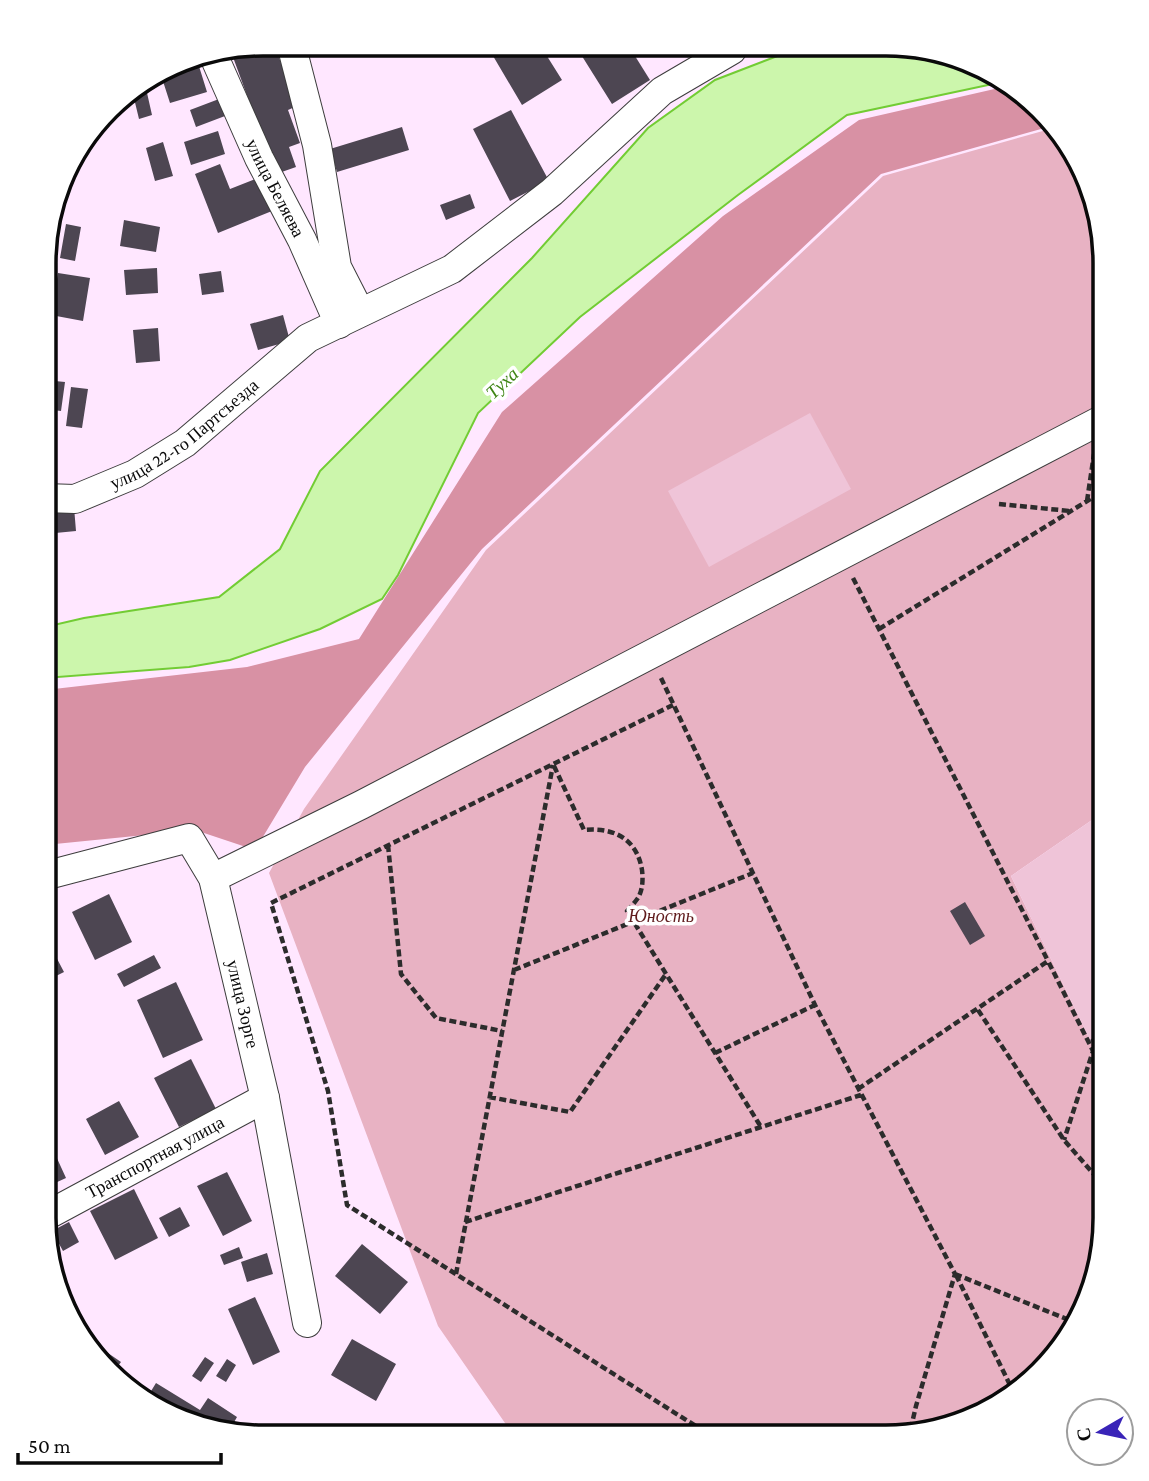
<svg xmlns="http://www.w3.org/2000/svg" width="1149" height="1481" font-family="'Crimson Pro',serif">
  <style>
    .green { fill: #e8b2c3 }
    .forest { fill: #d891a4 }
    .pitch { fill: #efc4d8 }
    .water { fill: #ccf6ac; stroke: #72cc34; stroke-width: 2 }
    .building { fill: #4d4652 }
    .lines { fill: none; stroke-linecap: round; stroke-linejoin: round }
    .minor-casing { stroke: #3d3d3d; stroke-width: 30 }
    .path { stroke: #2c2c2c; stroke-width: 4.5; stroke-dasharray: 7 3.5; stroke-linecap: butt }
    .minor { stroke: #fff; stroke-width: 28 }
    .labels { text-anchor: middle; dominant-baseline: central; stroke-width: 7; stroke-linejoin: round; paint-order: stroke }
    .street-label { font-size: 18px; fill: #0a0a0a; stroke: #fff }
    .park-label { font-size: 18px; font-style: italic; fill: #601c1d; stroke: #fff }
    .water-label { font-size: 19px; font-style: italic; fill: #3e8514; stroke: #fff }
    .rim { fill: none; stroke: #0a0a0a; stroke-width: 3.5 }
  </style>
  <rect width="100%" height="100%" fill="#ffe7ff"/>
  <path class="green" d="M1050 129 1082 166 1105 263V811L1011 876 1090 1040 1105 1059V1232L1068 1340 983 1414 886 1437 514 1436 438 1326 269 873 304 809 486 550 883 176Z"/>
  <path class="forest" d="M1012 85 1048 127 881 174 482 549 305 767 255 850 195 830 45 845V690L247 667 359 639 502 412 723 216 859 120Z"/>
  <path class="pitch" d="M810 413 851 489 709 567 668 491Z
    M1105 811V1059L1090 1040 1011 876Z"/>
  <path class="water" d="M818 45 915 46 1007 81 847 115 738 195 580 317 478 413 398 575 382 599 320 629 230 660 189 667 45 678V627L84 618 219 597 280 549 320 471 532 258 648 128 715 80 793 50Z"/>
  <path class="building" d="M263 44H274L297 106 288 110 300 143 289 147 296 167 276 174 230 49Z
    M486 44 540 45 562 80 522 105Z
    M575 45H652L635 56 650 80 612 104Z
    M198 63 207 92 170 103 161 75Z
    M145 84 152 115 139 119 132 90Z
    M219 99 225 116 196 127 190 110Z
    M511 110 549 181 510 201 473 129Z
    M402 127 409 150 337 172 330 149Z
    M218 131 225 154 191 165 184 142Z
    M163 142 173 176 155 181 146 148Z
    M220 164 230 189 258 178 272 211 218 233 195 174Z
    M470 194 475 208 446 220 440 205Z
    M124 220 160 227 156 252 120 246Z
    M66 224 81 227 75 261 60 258Z
    M157 268 158 293 126 295 124 270Z
    M221 271 224 292 202 295 199 274Z
    M58 273 90 278 83 321 51 315Z
    M283 315 290 341 258 350 250 324Z
    M158 328 160 361 136 363 133 330Z
    M45 380 65 382 61 411 45 409Z
    M71 387 88 389 82 428 66 426Z
    M74 507 76 531 45 534V509Z
    M109 894 132 942 95 960 72 912Z
    M965 902 985 936 970 945 950 911Z
    M44 934 64 972 44 982Z
    M154 955 161 968 124 987 117 974Z
    M176 982 203 1040 163 1058 137 1000Z
    M1105 1028V1059L1090 1040Z
    M191 1059 216 1109 179 1127 154 1078Z
    M119 1101 139 1137 105 1155 86 1119Z
    M50 1143 66 1178 44 1188V1146Z
    M227 1172 252 1221 223 1236 197 1186Z
    M134 1189 158 1238 115 1260 90 1211Z
    M180 1207 190 1226 169 1237 159 1218Z
    M69 1222 79 1242 63 1251 52 1231Z
    M362 1244 408 1282 380 1314 335 1276Z
    M239 1247 243 1258 224 1265 220 1255Z
    M267 1253 273 1274 247 1282 241 1262Z
    M255 1297 280 1352 253 1365 228 1309Z
    M352 1339 396 1364 376 1401 331 1375Z
    M89 1340 121 1362 115 1370 113 1368Z
    M205 1357 214 1363 201 1382 192 1376Z
    M227 1359 236 1365 226 1382 216 1376Z
    M156 1383 200 1410 208 1398 237 1417 228 1433 145 1401Z"/>
  <g class="lines">
    <g class="minor-casing">
      <g id="minor">
        <path d="M291 44 317 145 337 267 360 312"/>
        <path id="s1" d="M212 52 259 158 302 240 339 324"/>
        <path id="s2" d="M45 498 75 499 135 474 185 443 308 338 452 269 552 192 662 91 732 50 735 45"/>
        <path id="s3" d="M44 876 189 838 213 878 265 1098 307 1323"/>
        <path d="M213 878 361 805 1105 418"/>
        <path id="s4" d="M44 1217 265 1098"/>
      </g>
    </g>
    <path class="path" d="M1087 501 1094 454
      M999 504 1070 511
      M853 578 1048 961
      M879 629 1105 490
      M661 678 815 1005 955 1274 916 1406 910 1432
      M673 705 271 903 328 1091 347 1205 713 1437
      M554 766 584 830C614 827 637 839 642 870 643 879 643 889 638 898 635 902 631 907 627 911L761 1127
      M388 845 401 974 436 1018 502 1031
      M514 970 753 873
      M978 1010 1064 1140 1105 1187
      M715 1053 815 1005
      M858 1089 1048 961 1093 1051 1064 1140
      M489 1097 570 1112 666 974
      M465 1222 861 1095
      M456 1274 553 765
      M955 1274 1074 1322
      M956 1275 1012 1389"/>
    <use href="#minor" class="minor"/>
  </g>
  <g class="labels">
    <g class="street-label">
      <text stroke="none"><textPath href="#s1" startOffset="150">улица Беляева</textPath></text>
      <text stroke="none"><textPath href="#s2" startOffset="158">улица 22-го Партсъезда</textPath></text>
      <text stroke="none"><textPath href="#s3" startOffset="326">улица Зорге</textPath></text>
      <text stroke="none"><textPath href="#s4" startOffset="126">Транспортная улица</textPath></text>
    </g>
    <g class="park-label">
      <text x="661" y="916">Юность</text>
    </g>
    <g class="water-label">
      <text transform="translate(502 383) rotate(-43)">Туха</text>
    </g>
  </g>
  <path d="M0 0H1149V1481H0ZM263 56H886A207 207 0 0 1 1093 263V1218A207 207 0 0 1 886 1425H263A207 207 0 0 1 56 1218V263A207 207 0 0 1 263 56Z" fill="#fff" fill-rule="evenodd"/>
  <path class="rim" d="M263 56H886A207 207 0 0 1 1093 263V1218A207 207 0 0 1 886 1425H263A207 207 0 0 1 56 1218V263A207 207 0 0 1 263 56Z"/>
  <g transform="translate(1100 1432) rotate(261)"><circle r="33" fill="#ffffff" stroke="#9d9d9d" stroke-width="2"/>
  <path d="M0-5L12 26L0 18L-12 26Z" fill="#3924b8"/>
  <text y="-10" font-size="19" font-weight="bold" text-anchor="middle" fill="#0a0a0a">С</text>
  </g>
  <path d="M18 1453v10h203v-10" fill="none" stroke="#0a0a0a" stroke-width="3.5"/>
  <text x="28" y="1453" font-size="21" fill="#0a0a0a" stroke="#ffffff" stroke-width="5" paint-order="stroke">50 m</text>
</svg>
